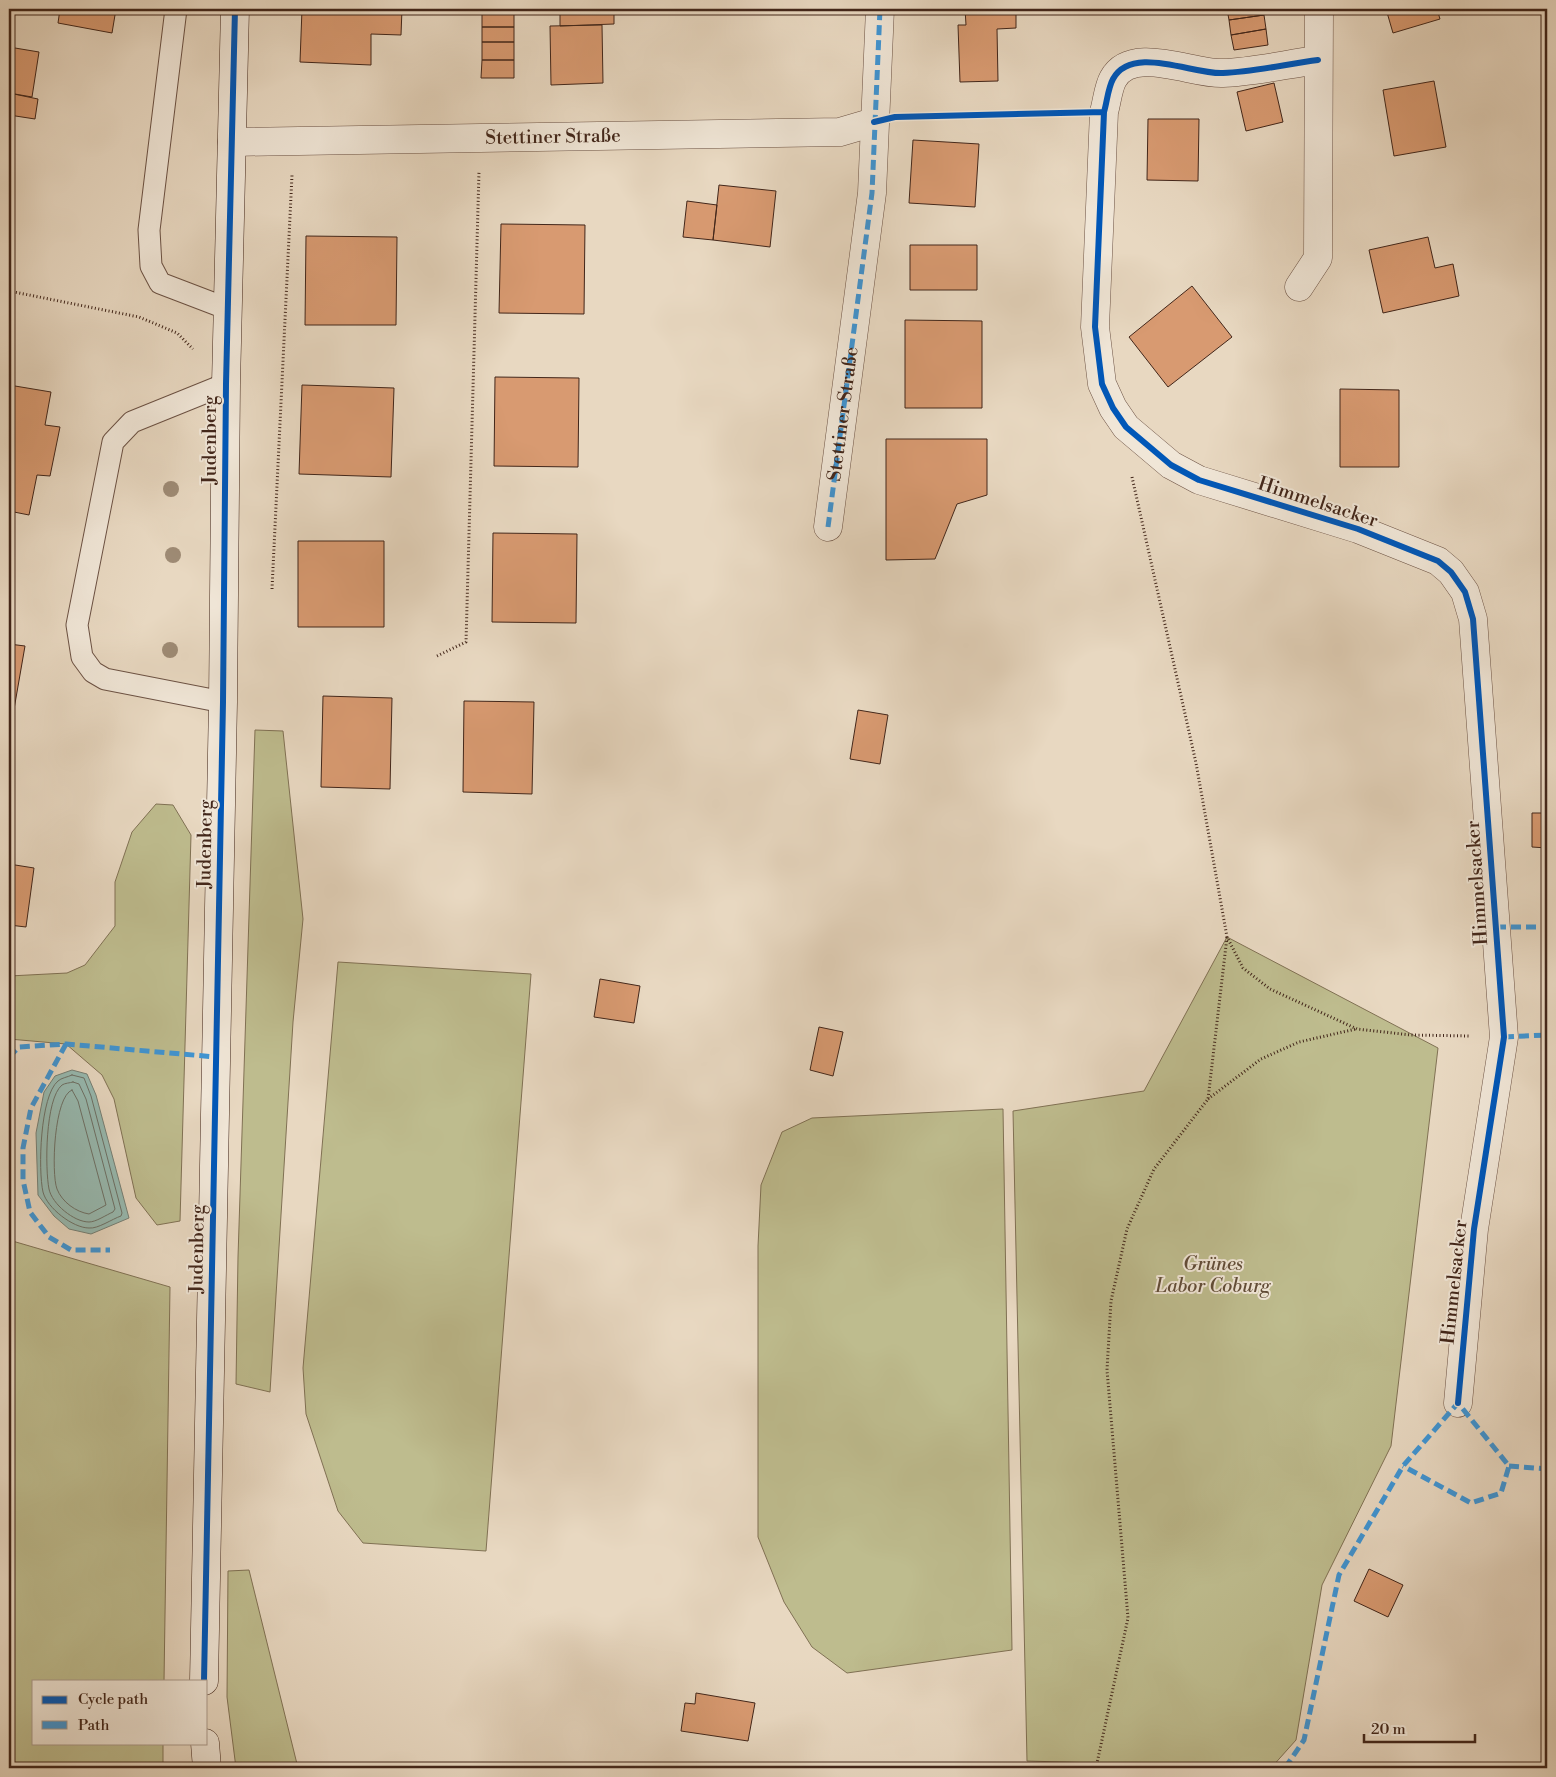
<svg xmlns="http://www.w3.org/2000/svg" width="1556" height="1777" font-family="'Libre Bodoni',serif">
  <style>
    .green { fill: #bebc8e; stroke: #807154 }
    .water { fill: #97bab1; stroke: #757f75 }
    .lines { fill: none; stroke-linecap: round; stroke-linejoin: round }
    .shore { stroke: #6c7066; stroke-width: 1 }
    .building { fill: #d89a71; stroke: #42261a }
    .lane-casing { stroke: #6c5244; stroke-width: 23 }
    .street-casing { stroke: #6c5244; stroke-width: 29 }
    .secondary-casing { stroke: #42261a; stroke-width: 29 }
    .path { stroke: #42261a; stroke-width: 3; stroke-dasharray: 1 2.5; stroke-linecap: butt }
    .lane { stroke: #f0e6d7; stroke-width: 21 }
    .street { stroke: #f0e6d7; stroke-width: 28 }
    .secondary { stroke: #f0e6d7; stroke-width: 28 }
    .quiet { stroke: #3f95d4; stroke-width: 5; stroke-dasharray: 10 5; stroke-linecap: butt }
    .cycleway-casing { stroke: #f0e6d7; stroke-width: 9 }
    .cycleway { stroke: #0057b8; stroke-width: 6 }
    .tree { fill: #9e8b75 }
    .labels { text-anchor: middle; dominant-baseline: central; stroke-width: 4; stroke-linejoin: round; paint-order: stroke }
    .street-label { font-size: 19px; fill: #42261a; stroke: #f0e6d7 }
    .park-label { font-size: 19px; font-style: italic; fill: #614c37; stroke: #f0e6d7 }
  </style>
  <rect width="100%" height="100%" fill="#e8d8c1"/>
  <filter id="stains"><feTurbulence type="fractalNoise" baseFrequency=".004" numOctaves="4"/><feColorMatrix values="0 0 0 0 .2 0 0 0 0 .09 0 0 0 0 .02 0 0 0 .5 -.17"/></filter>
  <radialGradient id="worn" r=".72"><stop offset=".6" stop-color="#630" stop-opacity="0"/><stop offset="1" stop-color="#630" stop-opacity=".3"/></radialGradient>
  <path class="green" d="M255 730 283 731 303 919 293 1022 270 1392 236 1384 238 1257Z
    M156 804 173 805 191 835 180 1221 157 1225 136 1198 114 1099 102 1075 66 1044 9 1039V976L67 973 85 965 115 926V882L132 832Z
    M1227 937 1438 1048 1391 1446 1322 1585 1296 1740 1271 1768 1027 1761 1013 1111 1144 1091Z
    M338 962 531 974 486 1551 363 1543 338 1511 306 1414 303 1368Z
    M1003 1109 1012 1650 847 1673 812 1647 784 1602 758 1537V1246L761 1185 782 1132 812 1118Z
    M9 1240 170 1287 164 1681H34V1743H163V1768H9Z
    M249 1570 298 1768H236L227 1697 228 1571Z"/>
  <path class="water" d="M72 1070 87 1074 96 1095 129 1218 91 1234 69 1229 54 1216 38 1195 36 1133 44 1092 55 1076Z"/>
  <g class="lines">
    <path class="shore" d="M72 1075 84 1078 91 1096 122 1213 121 1216C112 1219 98 1229 89 1228 73 1228 47 1208 43 1192 38 1170 40 1096 58 1081 61 1078 68 1077 72 1075Z
      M73 1082 79 1084 86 1099 115 1209 113 1212C106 1215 96 1222 89 1222 74 1222 52 1204 49 1189 45 1169 45 1099 62 1085 65 1083 70 1083 73 1082Z
      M72 1090 78 1101 106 1205 89 1214C76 1212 62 1202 57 1189 51 1173 54 1096 72 1090Z"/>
  </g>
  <path class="building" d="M60 9H116L112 33 58 23Z
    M302 9H402L401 35 371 34V65L300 62Z
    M482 9H514V12L482 11Z
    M614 9V24L560 26V10Z
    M929 9H1016V28L997 29 998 81 960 82 958 25H966L965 9Z
    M1227 9H1263L1264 15 1229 20Z
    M1386 9H1437L1440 19 1393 33Z
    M482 11 514 12V27H482Z
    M1264 15 1266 29 1231 35 1229 20Z
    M602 25 603 83 551 85 550 26Z
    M482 27H514V42H482Z
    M1266 29 1268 45 1234 50 1231 35Z
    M482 42H514V60H482Z
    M9 47 39 52 32 97 9 93Z
    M482 60H514V78H481Z
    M1434 81 1446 147 1394 156 1383 90Z
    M1274 83 1283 122 1246 131 1237 92Z
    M9 93 38 99 35 119 9 115Z
    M1148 119H1199L1198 181 1147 180Z
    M913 140 979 144 975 207 909 203Z
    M719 185 776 191 770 247 713 240Z
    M687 201 717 205 713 240 683 237Z
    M501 224 585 225 584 314 499 313Z
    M306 236 397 237 396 325H305Z
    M1428 237 1435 268 1453 264 1459 296 1383 313 1369 250Z
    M910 245H977V290H910Z
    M1192 286 1232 337 1168 387 1129 337Z
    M905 320 982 321V408H905Z
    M495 377 579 378 578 467 494 466Z
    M9 385 51 392 45 425 60 427 50 476 37 475 29 515 9 511Z
    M302 385 394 388 391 477 299 474Z
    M1340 389 1399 390V467H1340Z
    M886 439H987V495L957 504 935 559 886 560Z
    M493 533 577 534 576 623 492 622Z
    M298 541H384V627H298Z
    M9 644 25 646 9 738Z
    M323 696 392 698 390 789 321 787Z
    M464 701 534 702 532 794 463 792Z
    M858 710 888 715 880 764 850 759Z
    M1532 813H1547V848L1532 847Z
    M9 864 34 868 26 927 9 925Z
    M600 979 640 986 634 1023 594 1017Z
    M819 1027 843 1032 833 1076 810 1070Z
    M1369 1569 1403 1585 1388 1617 1354 1601Z
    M696 1693 755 1703 748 1741 681 1731 685 1703 695 1704Z"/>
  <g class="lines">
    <g class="lane-casing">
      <path id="lane" d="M176 9 149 230 151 266 160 283 228 309
        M223 702 105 679 93 672 82 657 77 625 113 442 132 422 226 384"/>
    </g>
    <g class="street-casing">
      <g id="street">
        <path d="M1318 60C1287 64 1254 72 1223 73 1194 75 1132 44 1113 79 1108 88 1107 102 1104 112L1095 327 1102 384 1113 408 1126 427 1171 465 1199 480 1358 529 1438 561 1451 572 1465 592 1473 619 1504 1037 1474 1229 1458 1403"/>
        <path id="s1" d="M232 142 840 132 874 122"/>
        <path d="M1299 287 1318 258 1319 9"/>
        <path id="s2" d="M828 527 872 193 880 9"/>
      </g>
    </g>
    <g class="secondary-casing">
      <path id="secondary" d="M204 1681 223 702 226 384 235 9
        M205 1743 207 1768"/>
    </g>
    <path class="path" d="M9 291 139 317 177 333 193 349
      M1132 477 1196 763 1227 937 1243 968 1270 989 1357 1029 1411 1035 1471 1036
      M272 589 292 175
      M437 656 466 642 479 171
      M1208 1099 1261 1059 1299 1042 1356 1029
      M1096 1768 1128 1618 1107 1370 1111 1301 1127 1229 1154 1169 1208 1099 1227 937"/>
    <use href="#lane" class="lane"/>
    <use href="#street" class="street"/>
    <use href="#secondary" class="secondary"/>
    <path class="quiet" d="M828 527 872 193 880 9
      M1496 927H1547
      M1504 1037 1547 1035
      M66 1044 31 1108 23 1148V1180L30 1212 49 1237 71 1250H110
      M9 1057 19 1047 66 1044 216 1057
      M1509 1466 1547 1469
      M1285 1768 1304 1740 1339 1575 1403 1466 1458 1403 1509 1466 1501 1493 1471 1503 1403 1466"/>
    <g class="cycleway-casing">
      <path id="cycleway" d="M1318 60C1287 64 1254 72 1223 73 1194 75 1132 44 1113 79 1108 88 1107 102 1104 112L1095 327 1102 384 1113 408 1126 427 1171 465 1199 480 1358 529 1438 561 1451 572 1465 592 1473 619 1504 1037 1474 1229 1458 1403
        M874 122 895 117 1104 112
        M204 1681 223 702 226 384 235 9"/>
    </g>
    <use href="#cycleway" class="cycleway"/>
  </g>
  <g class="tree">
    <circle cx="171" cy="489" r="8"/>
    <circle cx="173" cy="555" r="8"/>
    <circle cx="170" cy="650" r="8"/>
  </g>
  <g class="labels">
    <g class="street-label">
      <text stroke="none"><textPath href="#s1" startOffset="321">Stettiner Straße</textPath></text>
      <text stroke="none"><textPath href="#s2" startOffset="114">Stettiner Straße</textPath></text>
      <text transform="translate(210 440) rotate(-90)">Judenberg</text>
      <text transform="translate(1318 502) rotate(18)">Himmelsacker</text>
      <text transform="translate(205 844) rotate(-89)">Judenberg</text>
      <text transform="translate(1477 883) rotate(-94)">Himmelsacker</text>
      <text transform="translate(197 1249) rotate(-89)">Judenberg</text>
      <text transform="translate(1454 1282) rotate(-84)">Himmelsacker</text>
    </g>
    <g class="park-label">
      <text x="1213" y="1264">Grünes<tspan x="1213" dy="22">Labor Coburg</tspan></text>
    </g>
  </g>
  <rect width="1556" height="1777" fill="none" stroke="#e8d8c1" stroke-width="30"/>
  <rect x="10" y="10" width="1536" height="1757" fill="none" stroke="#42261a" stroke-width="2.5"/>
  <rect x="15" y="15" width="1526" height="1747" fill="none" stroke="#42261a"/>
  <rect x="32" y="1680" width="175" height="65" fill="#f0e6d7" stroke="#aa998b"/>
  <rect x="42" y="1696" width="25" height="8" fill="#0057b8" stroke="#aa998b"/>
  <text x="78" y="1704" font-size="15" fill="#42261a">Cycle path</text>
  <rect x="42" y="1721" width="25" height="8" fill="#3f95d4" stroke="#aa998b"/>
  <text x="78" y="1730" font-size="15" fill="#42261a">Path</text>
  <path d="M1364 1734v8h111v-8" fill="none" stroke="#42261a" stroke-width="2.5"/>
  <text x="1371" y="1734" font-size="15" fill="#42261a" stroke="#f0e6d7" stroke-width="4" paint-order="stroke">20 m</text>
  <rect width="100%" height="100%" filter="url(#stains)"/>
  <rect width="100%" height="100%" fill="url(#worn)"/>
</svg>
